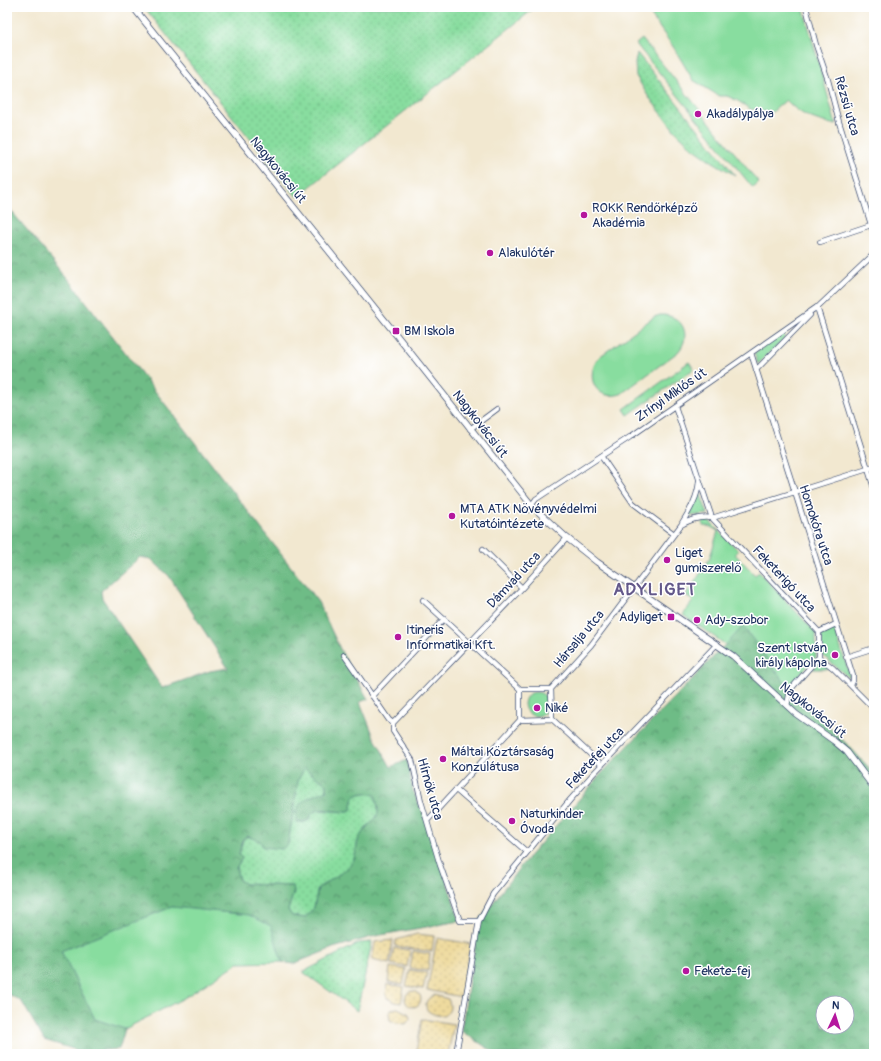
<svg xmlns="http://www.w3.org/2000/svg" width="881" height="1061" font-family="Pangolin,sans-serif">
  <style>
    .grass { fill: url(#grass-dots); stroke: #52867e }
    .forest { fill: url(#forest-crowns); stroke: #447672; fill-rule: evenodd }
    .sand { fill: url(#sand-dots); stroke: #84847e }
    .green { fill: #88dd9f; stroke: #52867e }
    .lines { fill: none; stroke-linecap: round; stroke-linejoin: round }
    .minor-casing { stroke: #3b4b6f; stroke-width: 6 }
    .tertiary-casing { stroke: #3b4b6f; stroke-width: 7 }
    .minor { stroke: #fff; stroke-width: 4.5 }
    .tertiary { stroke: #fff; stroke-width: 5.5 }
    .poi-dot { fill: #b5179e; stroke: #fff; stroke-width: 1.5 }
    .labels { text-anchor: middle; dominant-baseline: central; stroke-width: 3; stroke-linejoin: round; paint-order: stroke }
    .street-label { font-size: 13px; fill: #1b2f5e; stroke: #fff }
    .poi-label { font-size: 13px; fill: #1b2f5e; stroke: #fff; text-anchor: start }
    .district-label { font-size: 17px; font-weight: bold; letter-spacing: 1px; fill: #63588a; stroke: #fff }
  </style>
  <defs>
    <pattern id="grass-dots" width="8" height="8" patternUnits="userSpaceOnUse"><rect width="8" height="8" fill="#88dd9f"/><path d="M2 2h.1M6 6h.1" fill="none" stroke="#75be8b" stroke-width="1.8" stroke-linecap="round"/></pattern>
    <pattern id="forest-crowns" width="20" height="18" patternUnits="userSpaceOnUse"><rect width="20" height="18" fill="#6ebc86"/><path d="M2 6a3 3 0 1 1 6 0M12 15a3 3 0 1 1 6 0" fill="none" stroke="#5a9971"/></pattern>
    <pattern id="sand-dots" width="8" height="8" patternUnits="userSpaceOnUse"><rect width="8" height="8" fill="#eeda9e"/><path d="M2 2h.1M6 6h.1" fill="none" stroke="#ccbb8a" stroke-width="1.8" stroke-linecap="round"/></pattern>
  </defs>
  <rect width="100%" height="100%" fill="#fff"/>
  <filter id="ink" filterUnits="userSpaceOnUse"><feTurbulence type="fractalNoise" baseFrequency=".025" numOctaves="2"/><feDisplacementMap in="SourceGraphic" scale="8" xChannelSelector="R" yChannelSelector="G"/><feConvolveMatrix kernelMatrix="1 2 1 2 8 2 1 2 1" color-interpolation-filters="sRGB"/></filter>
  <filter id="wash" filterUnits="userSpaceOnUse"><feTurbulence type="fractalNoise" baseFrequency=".012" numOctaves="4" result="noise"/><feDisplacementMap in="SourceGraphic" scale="16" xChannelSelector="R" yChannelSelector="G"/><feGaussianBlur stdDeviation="0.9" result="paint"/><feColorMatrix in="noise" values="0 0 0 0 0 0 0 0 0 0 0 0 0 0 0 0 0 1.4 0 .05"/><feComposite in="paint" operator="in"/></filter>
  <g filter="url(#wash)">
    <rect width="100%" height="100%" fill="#f2e8d0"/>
    <path class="grass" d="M144 7H536L297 197Z
      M637 53 735 175 713 162 693 148 675 131 648 96 636 76 635 63Z
      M304 767 327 784 326 791 308 798 303 823 309 820 312 813 318 810 345 812 351 810 354 797C362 792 366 792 375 795 383 823 375 815 361 835 356 841 357 851 354 859 351 869 327 882 318 888L314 908 305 918 292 916 288 910 294 892 292 886 245 884 239 880 236 868 242 858 239 855 243 840 247 836 260 841 288 844 298 781Z
      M372 942 357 1011 303 972 359 943Z"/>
    <path class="forest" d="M7 206 70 281 318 602 342 653 368 699 360 702 374 737 391 767 407 760 413 791 427 821 460 921 375 936 333 948 293 964 282 962 270 926 249 915 172 907 61 951 95 1019 125 1029 119 1049 83 1052 44 1040 22 1002 7 993ZM140 557 151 559 169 576 228 668 210 671 162 688 102 598 101 591ZM304 768 327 785 326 791C312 796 291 802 297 822 313 824 307 813 318 810 329 808 339 814 351 810L354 797C362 792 366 792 375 795 383 822 374 815 361 835 356 841 357 852 354 859 351 869 327 882 318 888L314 908 305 918 292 916 288 910 294 891 292 886 245 884 239 880 236 868 242 858 239 855 242 840 247 836 260 841 263 847 282 849 288 844 298 781Z
      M743 626 790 690 848 745 874 773V1054H497L461 1031 479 921 520 867 602 773ZM823 1003H847V1027H823Z"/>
    <path class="sand" d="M417 934 434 936 432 952 395 946 396 940Z
      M437 938 471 944 461 997 427 990Z
      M393 940 389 964 372 960 375 942Z
      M394 948 410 950 407 967 391 964Z
      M413 951 430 954 428 971 410 968Z
      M390 967 406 969 403 985 388 982Z
      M410 970 427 973 423 989 406 986Z
      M388 984 404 987 401 1003 395 1002 387 998 386 993Z
      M405 999a8 8 0 1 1 16 0a8 8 0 1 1-16 0Z
      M434 995 448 999C456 1016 438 1020 427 1010 424 1003 427 998 434 995Z
      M398 1008 409 1014 410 1019 406 1024 396 1023 390 1020 389 1014 392 1009Z
      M422 1019 454 1024 448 1054H421L416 1051Z"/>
    <path class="green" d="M645 7H803L836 125C814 120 801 116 786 100L771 113 750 109 738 101 727 96H719L693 80 674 48Z
      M642 39 759 183 753 188 636 44Z
      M660 315C682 314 693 335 678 352L621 394C595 402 584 376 599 357L654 317Z
      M783 333 785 338 758 364 754 353Z
      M689 362 694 369 628 415 624 409Z
      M700 493 708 514 689 516 699 494Z
      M703 520H707L711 523 738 550 735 554 755 575 759 572 816 633V657L788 687 743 626 726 645 683 615 693 601 686 595 702 571 710 557 718 531 711 527 703 526Z
      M834 628 850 676 849 677H848L821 654V635Z
      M820 661H821L831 669H813Z
      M524 704a12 12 0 1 1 24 0a12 12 0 1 1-24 0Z
      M172 907 249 915 271 926 282 962 238 963 184 998 125 1029 95 1019 61 951Z"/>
  </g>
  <g filter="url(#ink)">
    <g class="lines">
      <g class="minor-casing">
        <path id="minor" d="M806 7 816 45 828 80 839 122 874 234
          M820 242 871 225
          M817 307 874 488
          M816 309 874 254
          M751 353 853 676V681L851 685
          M756 370 810 315
          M675 406 712 518 819 632V657L833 668 874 709
          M470 429 497 409
          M601 456 633 503 674 534
          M528 510 536 499 630 437 817 307
          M682 523C690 510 698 497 699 481
          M483 549 522 588
          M423 600 520 689
          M819 632 836 624
          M344 655 389 720 393 723V731L412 760 421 801 440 865 460 921H479
          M846 657 874 648
          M520 689H551
          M520 689V720
          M551 689 591 645 681 525C691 519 700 516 712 518L874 467
          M372 696 444 619
          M787 706 790 690 819 657
          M552 719 602 765
          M520 720 552 719 551 689
          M393 723 522 588 567 538
          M456 790 527 852
          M427 821 520 720
          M456 1054 479 921 493 894 570 800 593 774 717 644"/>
      </g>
      <g class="tertiary-casing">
        <path id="tertiary" d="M133 7 386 322 533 507 567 538 597 562 733 656 796 714 834 741 847 752 874 788"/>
      </g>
      <use href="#minor" class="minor"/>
      <use href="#tertiary" class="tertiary"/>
    </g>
  </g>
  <g class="poi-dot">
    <circle cx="698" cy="114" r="4"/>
    <circle cx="584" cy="215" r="4"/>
    <circle cx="490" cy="253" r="4"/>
    <rect x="392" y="327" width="8" height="8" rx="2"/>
    <circle cx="452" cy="516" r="4"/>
    <circle cx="667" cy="560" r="4"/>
    <rect x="667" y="613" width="8" height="8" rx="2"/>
    <circle cx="697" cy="620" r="4"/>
    <circle cx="398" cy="637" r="4"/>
    <circle cx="835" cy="655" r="4"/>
    <circle cx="537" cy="708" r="4"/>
    <circle cx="443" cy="759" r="4"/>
    <circle cx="512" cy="821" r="4"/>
    <circle cx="686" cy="971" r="4"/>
  </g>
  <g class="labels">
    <g class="street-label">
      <text transform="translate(847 106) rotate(74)">Rézsű utca</text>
      <text transform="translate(278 170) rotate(51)">Nagykovácsi út</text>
      <text transform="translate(671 395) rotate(-35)">Zrínyi Miklós út</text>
      <text transform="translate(480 424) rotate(52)">Nagykovácsi út</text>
      <text transform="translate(816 525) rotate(72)">Homokóra utca</text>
      <text transform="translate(784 579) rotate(47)">Feketerigó utca</text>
      <text transform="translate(514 580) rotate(-47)">Dámvad utca</text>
      <text transform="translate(579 639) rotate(-50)">Hársalja utca</text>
      <text transform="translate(813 710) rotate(39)">Nagykovácsi út</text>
      <text transform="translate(595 758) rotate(-47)">Feketefej utca</text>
      <text transform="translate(430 789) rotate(74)">Hírnök utca</text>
    </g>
    <g class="poi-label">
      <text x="706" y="114">Akadálypálya</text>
      <text x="592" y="208">ROKK Rendőrképző<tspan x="592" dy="15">Akadémia</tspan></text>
      <text x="498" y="253">Alakulótér</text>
      <text x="404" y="331">BM Iskola</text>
      <text x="460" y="509">MTA ATK Növényvédelmi<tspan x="460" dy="15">Kutatóintézete</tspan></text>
      <text x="675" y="553">Liget<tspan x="675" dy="15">gumiszerelő</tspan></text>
      <text x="663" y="617" text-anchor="end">Adyliget</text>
      <text x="705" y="620">Ady-szobor</text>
      <text x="406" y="630">Itineris<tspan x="406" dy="15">Informatikai Kft.</tspan></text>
      <text x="827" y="648" text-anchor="end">Szent István<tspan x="827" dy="15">király kápolna</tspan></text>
      <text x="545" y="708">Niké</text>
      <text x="451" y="752">Máltai Köztársaság<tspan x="451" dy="15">Konzulátusa</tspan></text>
      <text x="520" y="814">Naturkinder<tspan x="520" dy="15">Óvoda</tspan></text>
      <text x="694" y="971">Fekete-fej</text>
    </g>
    <g class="district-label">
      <text x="655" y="589">ADYLIGET</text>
    </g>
  </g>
  <rect width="881" height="1061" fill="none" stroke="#fff" stroke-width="24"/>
  <g transform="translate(835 1015) rotate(4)"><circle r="19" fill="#ffffff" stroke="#a4acbf"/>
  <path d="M0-3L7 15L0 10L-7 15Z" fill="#b5179e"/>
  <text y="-6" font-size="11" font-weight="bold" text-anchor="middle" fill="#1b2f5e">N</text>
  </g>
</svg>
